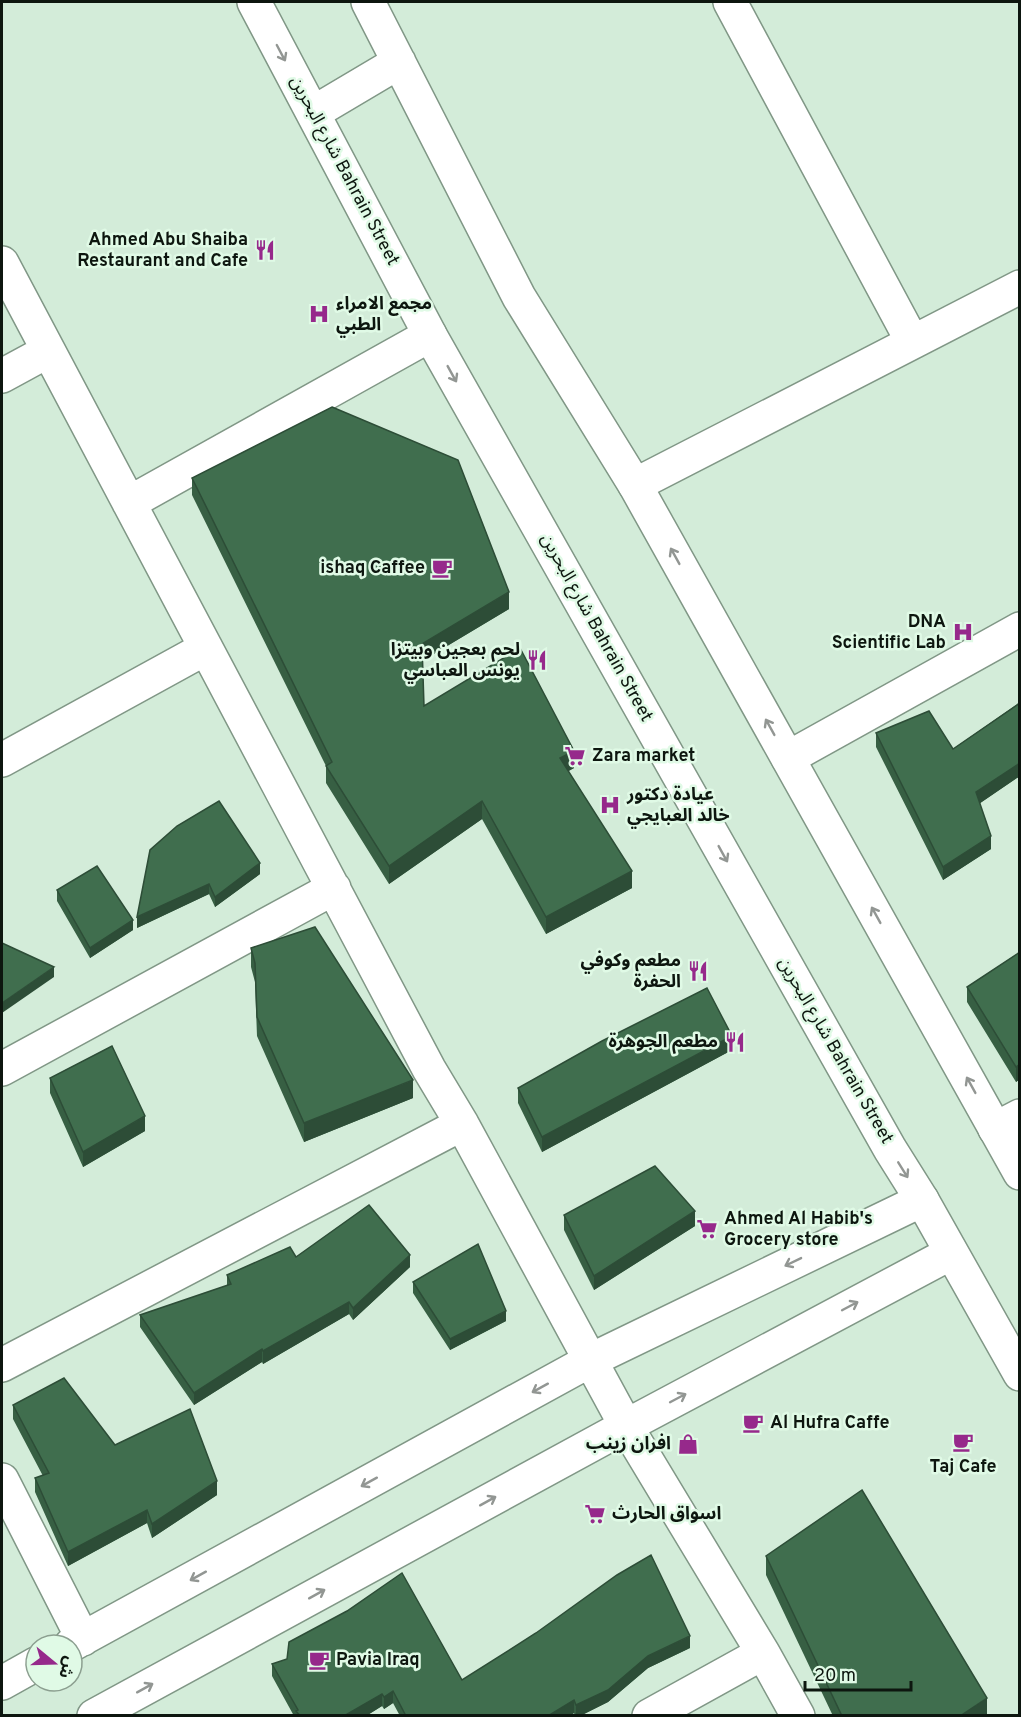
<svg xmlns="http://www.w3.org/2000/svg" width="1021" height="1717" font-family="Overpass,'Noto Sans Arabic',sans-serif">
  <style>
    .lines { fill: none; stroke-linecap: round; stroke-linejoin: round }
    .minor-casing { stroke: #809786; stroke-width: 36 }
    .major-casing { stroke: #809786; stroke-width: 36 }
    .minor { stroke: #fff; stroke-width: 33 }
    .major { stroke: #fff; stroke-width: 33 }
    .wall { fill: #375f43 }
    .shaded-wall { fill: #2d4d37 }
    .building { fill: #406e4e; stroke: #2d4d37; stroke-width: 1.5 }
    .oneway { stroke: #929693 }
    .labels { text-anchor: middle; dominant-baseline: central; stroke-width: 5; stroke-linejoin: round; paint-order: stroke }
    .street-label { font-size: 18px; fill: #0d160f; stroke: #e0fae6 }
    .poi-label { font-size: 18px; font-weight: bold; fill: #0d160f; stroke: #e0fae6; text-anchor: end }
  </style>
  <rect width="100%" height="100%" fill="#d3ecd9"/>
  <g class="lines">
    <g class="minor-casing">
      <path id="minor" d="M730 2 912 341
        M2 263 429 1069 462 1124 626 1426 763 1653 798 1716
        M2 376 48 351
        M635 485 1020 287
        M129 503 430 335
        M788 758 1020 629
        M2 760 206 648
        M2 1069 334 888
        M995 1129 1020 1116
        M2 1365 462 1124
        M2 1480 83 1639
        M71 1645 591 1360 922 1200
        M2 1683 36 1664
        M94 1716 626 1426 951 1253
        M649 1716 763 1653"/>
    </g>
    <g class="major-casing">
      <path id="major" d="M254 2 430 335 890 1149 922 1200 1020 1374
        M368 2 519 297 635 485 1020 1173
        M313 113 399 62"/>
    </g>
    <use href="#minor" class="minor"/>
    <use href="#major" class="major"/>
  </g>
  <path class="wall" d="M192 478 509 609 422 661 424 706 574 768 568 771 632 888 546 934 482 819 389 884 326 783V766L192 495Z
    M1020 702V776L980 803 991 849 943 880 876 747V733L953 749Z
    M219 801 260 874 215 907 209 894 137 928Z
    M57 890 133 930 90 958 57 901Z
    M251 948 413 1098 304 1142 257 1036 255 982 251 967Z
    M1020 952V1079L1016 1082 967 1002V987Z
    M732 1050 542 1152 518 1103V1088Z
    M50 1078 145 1131 83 1167 50 1093Z
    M564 1215 695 1226 594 1290 564 1230Z
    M296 1257 410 1267 353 1320 349 1314 263 1364 262 1362 194 1405 140 1327V1315L227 1286V1275Z
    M413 1282 506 1321 450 1350 413 1293Z
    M13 1405 115 1445 217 1495 152 1538 147 1523 68 1566 35 1492V1478L43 1476 13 1419Z
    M766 1556 987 1716H833L766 1575Z
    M690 1648 648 1668 608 1702 580 1716H575L574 1713 569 1716H400L393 1703 384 1709 382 1706 366 1716H294L272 1676V1664L462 1680Z"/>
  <path class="shaded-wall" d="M509 592V609L422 661V644Z
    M574 751V768L560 776V758Z
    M1020 763V776L976 806V792Z
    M482 801V819L389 884V866Z
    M991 836V849L943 880V867Z
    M260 863V874L215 907V897Z
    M632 871V888L546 934V917Z
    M209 884V894L137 928V917Z
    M133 920V930L90 958V948Z
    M54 967V977L2 1013V1003Z
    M732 1036V1050L542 1152V1137Z
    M1020 1064V1079L1016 1082V1067Z
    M413 1080V1098L304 1142V1123Z
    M145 1116V1131L83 1167V1152Z
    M695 1211V1226L594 1290V1276Z
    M410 1255V1267L353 1320V1308Z
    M349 1302V1314L263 1364V1351Z
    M506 1311V1321L450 1350V1339Z
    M262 1349V1362L194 1405V1393Z
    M217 1481V1495L152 1538V1524Z
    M147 1510V1523L68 1566V1552Z
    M690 1636V1648L648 1668 608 1702 580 1716H576V1705L648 1656Z
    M393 1691V1703L384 1709V1697Z
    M382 1694V1706L366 1716H344Z
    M987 1698V1716H960Z
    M574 1700V1713L569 1716H548Z"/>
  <path class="building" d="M332 407 458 460 509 592 422 644 424 706 520 648 574 751 560 758 632 871 546 917 482 801 389 866 326 766 332 762 192 478Z
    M1020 703V763L976 792 991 836 943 867 876 733 929 711 953 749Z
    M219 801 260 863 215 897 209 884 137 917 150 850 177 826Z
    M97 866 133 920 90 948 57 890Z
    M315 927 413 1080 304 1123 257 1017 255 963 251 948Z
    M2 943 54 967 2 1003Z
    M1020 952V1064L1016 1067 967 987Z
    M707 988 732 1036 542 1137 518 1088 602 1041Z
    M112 1046 145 1116 83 1152 50 1078Z
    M655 1166 695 1211 594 1276 564 1215Z
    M369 1205 410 1255 353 1308 349 1302 263 1351 262 1349 194 1393 140 1315 231 1284 227 1275 290 1247 296 1257Z
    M478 1244 506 1311 450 1339 413 1282Z
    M64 1378 115 1445 190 1409 217 1481 152 1524 147 1510 68 1552 35 1478 49 1473 13 1405Z
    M862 1490 987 1698 960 1716H842L766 1556Z
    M651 1555 690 1636 648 1656 608 1690 576 1705 574 1700 548 1716H406L393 1691 384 1697 382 1694 344 1716H300L296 1711 298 1710 272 1664 287 1659 289 1642 347 1611 402 1573 462 1680 536 1633 617 1575Z"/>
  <defs><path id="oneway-shaft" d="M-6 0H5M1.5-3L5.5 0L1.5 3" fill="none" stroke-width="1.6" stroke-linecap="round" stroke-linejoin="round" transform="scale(1.5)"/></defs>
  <g class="oneway">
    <use href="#oneway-shaft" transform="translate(281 53) rotate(62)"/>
    <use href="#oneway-shaft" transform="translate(452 374) rotate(61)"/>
    <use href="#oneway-shaft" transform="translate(675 556) rotate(-119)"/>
    <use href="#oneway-shaft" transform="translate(770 727) rotate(-119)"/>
    <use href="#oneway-shaft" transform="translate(723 854) rotate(61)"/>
    <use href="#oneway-shaft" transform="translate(876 915) rotate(-119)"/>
    <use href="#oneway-shaft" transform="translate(971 1085) rotate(-119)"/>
    <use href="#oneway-shaft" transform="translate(903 1170) rotate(58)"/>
    <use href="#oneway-shaft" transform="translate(793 1262) rotate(154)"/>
    <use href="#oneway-shaft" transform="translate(850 1306) rotate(-28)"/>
    <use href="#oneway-shaft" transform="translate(540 1388) rotate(151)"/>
    <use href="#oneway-shaft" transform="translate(678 1398) rotate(-28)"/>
    <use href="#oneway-shaft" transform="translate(369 1482) rotate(151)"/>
    <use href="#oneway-shaft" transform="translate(488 1501) rotate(-29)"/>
    <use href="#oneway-shaft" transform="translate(198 1576) rotate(151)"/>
    <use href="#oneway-shaft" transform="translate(317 1594) rotate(-29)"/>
    <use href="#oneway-shaft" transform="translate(145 1688) rotate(-29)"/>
  </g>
  <defs>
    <g id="restaurant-bare" transform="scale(1.62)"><path d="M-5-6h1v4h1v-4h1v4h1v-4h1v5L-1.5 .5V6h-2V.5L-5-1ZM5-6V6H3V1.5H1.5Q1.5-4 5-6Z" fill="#96298b" stroke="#e0fae6" stroke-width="2.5" paint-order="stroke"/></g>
    <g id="hospital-bare" transform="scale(1.62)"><path d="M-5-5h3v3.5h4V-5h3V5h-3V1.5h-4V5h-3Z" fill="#96298b" stroke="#e0fae6" stroke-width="2.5" paint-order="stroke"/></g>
    <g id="cafe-bare" transform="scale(1.62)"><path d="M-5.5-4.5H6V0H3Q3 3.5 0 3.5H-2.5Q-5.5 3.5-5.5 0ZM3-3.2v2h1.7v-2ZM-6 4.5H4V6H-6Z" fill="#96298b" stroke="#e0fae6" stroke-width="2.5" paint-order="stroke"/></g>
    <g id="supermarket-bare" transform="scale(1.62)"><path d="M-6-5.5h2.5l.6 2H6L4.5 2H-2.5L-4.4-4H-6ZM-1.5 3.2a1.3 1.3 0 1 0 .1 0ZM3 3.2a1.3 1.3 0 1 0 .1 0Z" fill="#96298b" stroke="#e0fae6" stroke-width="2.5" paint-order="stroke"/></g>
    <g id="shop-bare" transform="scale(1.62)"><path d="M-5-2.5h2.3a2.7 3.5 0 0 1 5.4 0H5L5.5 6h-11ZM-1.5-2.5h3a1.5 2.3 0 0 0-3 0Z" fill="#96298b" stroke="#e0fae6" stroke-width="2.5" paint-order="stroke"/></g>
  </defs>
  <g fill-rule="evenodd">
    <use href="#restaurant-bare" x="265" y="250"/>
    <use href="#hospital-bare" x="319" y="314"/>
    <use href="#cafe-bare" x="442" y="568"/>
    <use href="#hospital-bare" x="963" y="632"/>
    <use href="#restaurant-bare" x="537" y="660"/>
    <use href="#supermarket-bare" x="575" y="756"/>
    <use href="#hospital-bare" x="610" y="805"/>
    <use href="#restaurant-bare" x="698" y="971"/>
    <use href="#restaurant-bare" x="735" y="1042"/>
    <use href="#supermarket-bare" x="707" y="1229"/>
    <use href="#cafe-bare" x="753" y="1423"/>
    <use href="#cafe-bare" x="963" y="1442"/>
    <use href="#shop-bare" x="688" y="1444"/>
    <use href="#supermarket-bare" x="595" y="1514"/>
    <use href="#cafe-bare" x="319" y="1660"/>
  </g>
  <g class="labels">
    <g class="street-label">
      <text transform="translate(344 171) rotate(62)">شارع البحرين Bahrain Street</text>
      <text transform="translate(596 628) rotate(61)">شارع البحرين Bahrain Street</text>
      <text transform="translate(835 1051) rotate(60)">شارع البحرين Bahrain Street</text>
    </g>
    <g class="poi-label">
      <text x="248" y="240">Ahmed Abu Shaiba<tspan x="248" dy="21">Restaurant and Cafe</tspan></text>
      <text x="336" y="304" text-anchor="start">مجمع الامراء<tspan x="336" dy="21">الطبي</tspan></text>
      <text x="425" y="568">ishaq Caffee</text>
      <text x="946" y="622">DNA<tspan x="946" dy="21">Scientific Lab</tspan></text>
      <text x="520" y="650">لحم بعجين وبيتزا<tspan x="520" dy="21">يونس العباسي</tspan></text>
      <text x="592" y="756" text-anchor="start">Zara market</text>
      <text x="627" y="795" text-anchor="start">عيادة دكتور<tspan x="627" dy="21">خالد العبايجي</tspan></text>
      <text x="681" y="961">مطعم وكوفي<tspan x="681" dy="21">الحفرة</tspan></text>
      <text x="718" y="1042">مطعم الجوهرة</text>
      <text x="724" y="1219" text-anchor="start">Ahmed Al Habib's<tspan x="724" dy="21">Grocery store</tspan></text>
      <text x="770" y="1423" text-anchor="start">Al Hufra Caffe</text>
      <text x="671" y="1444">افران زينب</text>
      <text x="963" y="1467" text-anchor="middle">Taj Cafe</text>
      <text x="612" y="1514" text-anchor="start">اسواق الحارث</text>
      <text x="336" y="1660" text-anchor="start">Pavia Iraq</text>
    </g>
  </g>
  <rect width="1021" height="1717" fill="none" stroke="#0d160f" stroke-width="6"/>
  <g transform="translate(54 1663) rotate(109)"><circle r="28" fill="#e0fae6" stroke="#8c9f90" stroke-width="1.5"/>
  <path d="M0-4.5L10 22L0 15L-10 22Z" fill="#96298b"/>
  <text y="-9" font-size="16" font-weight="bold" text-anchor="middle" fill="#0d160f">ش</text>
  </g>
  <path d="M805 1681v9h106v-9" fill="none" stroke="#0d160f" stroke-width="3"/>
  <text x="814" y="1681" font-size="18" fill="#0d160f" stroke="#e0fae6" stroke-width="4.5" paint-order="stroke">20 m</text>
</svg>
